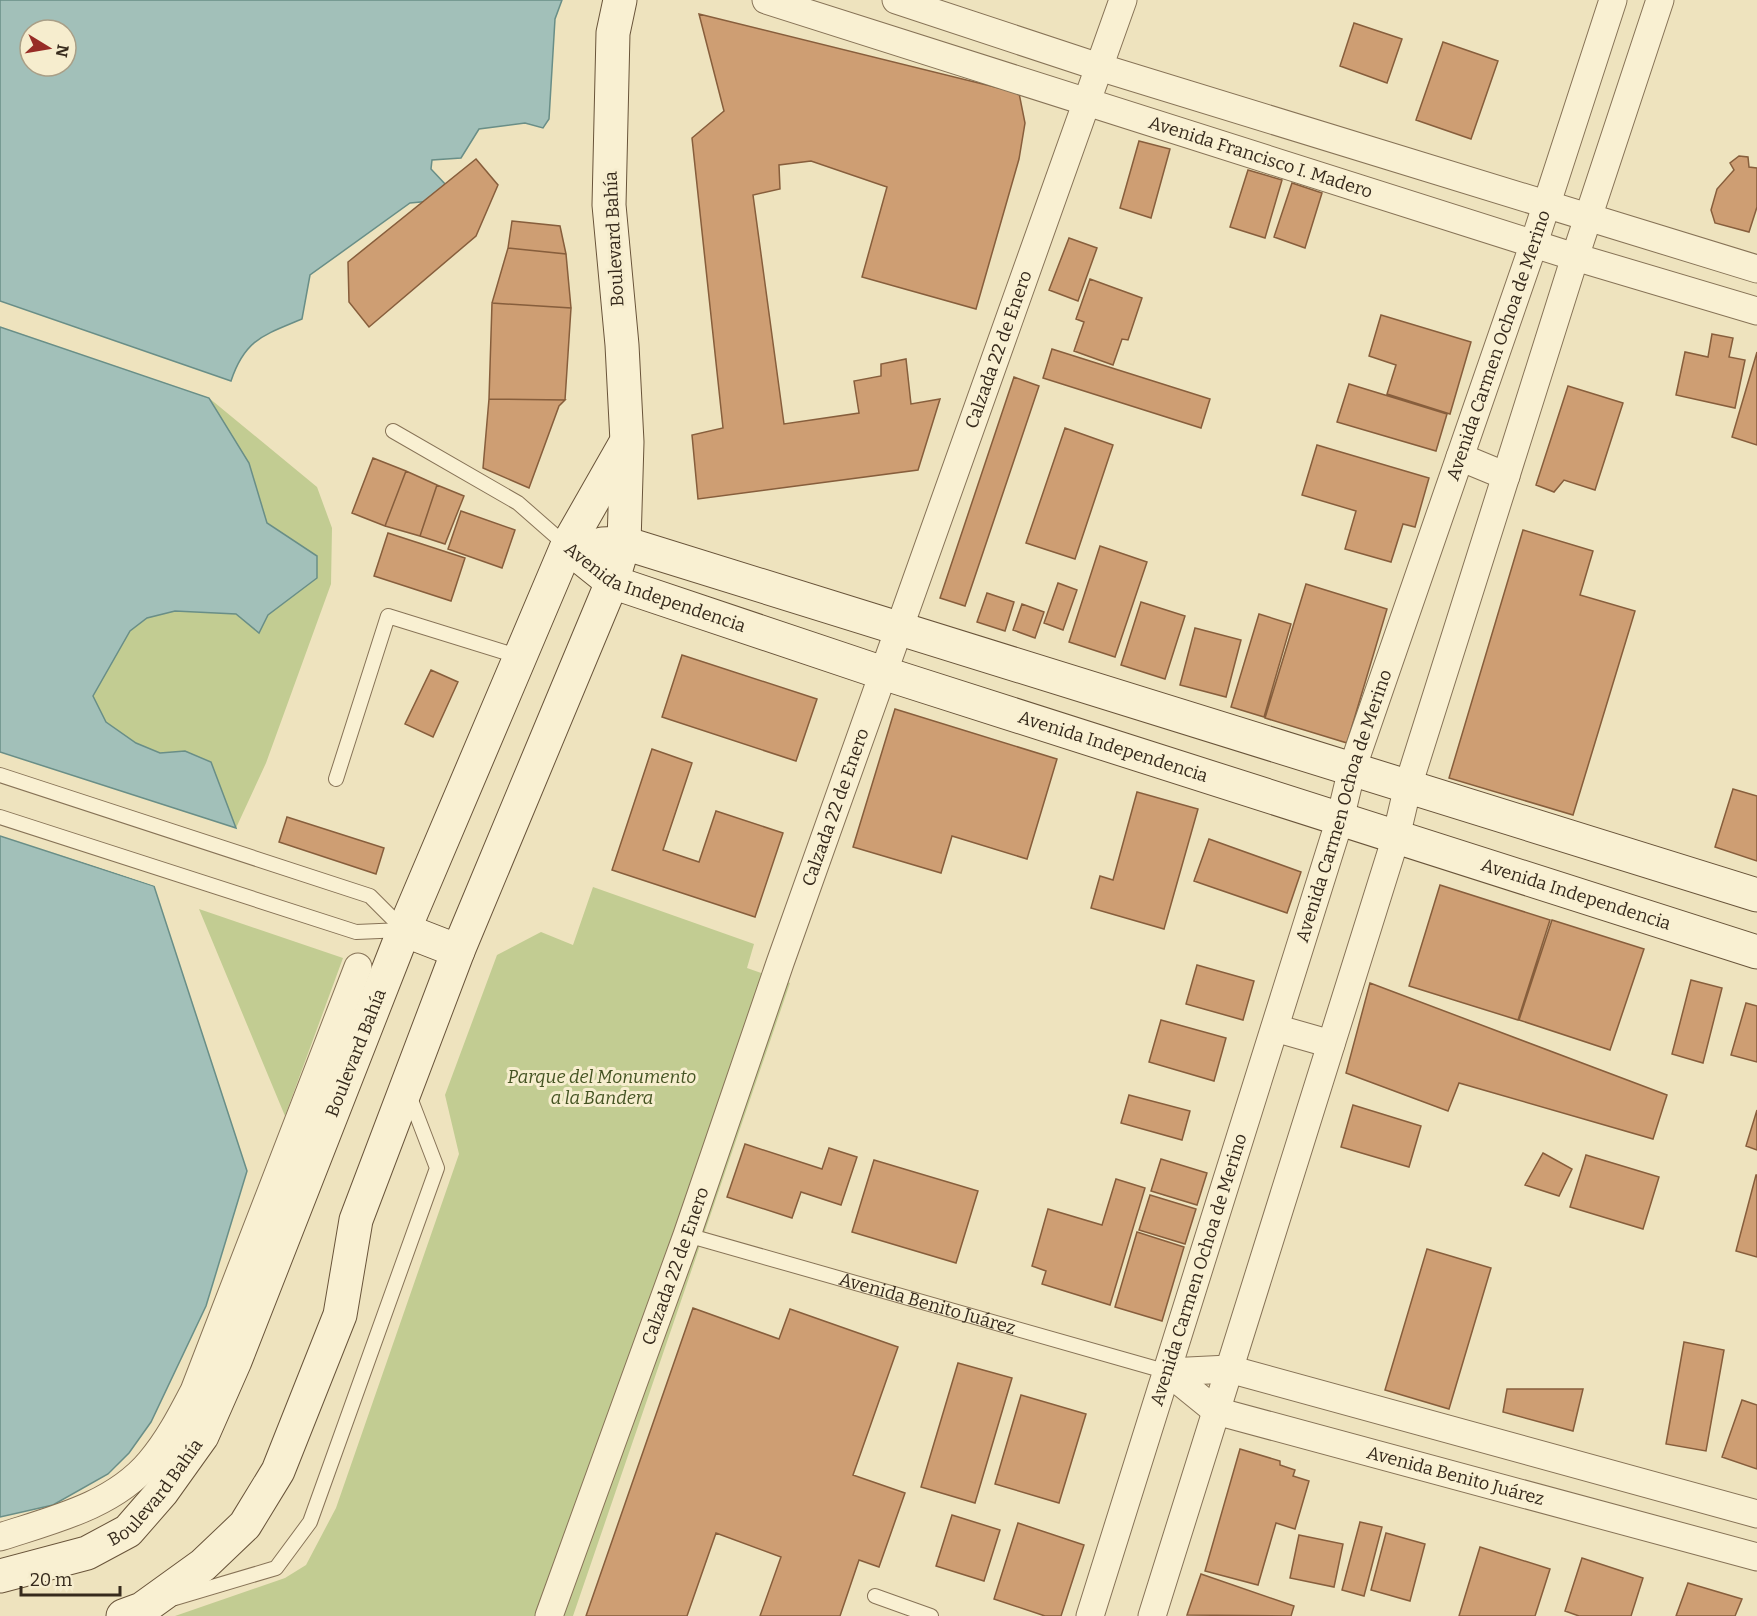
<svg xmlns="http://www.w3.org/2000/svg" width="1757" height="1616" font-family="Bitter,serif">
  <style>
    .green { fill: #c2cc92 }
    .water { fill: #a2c0b9; stroke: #698e87; stroke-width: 1.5; fill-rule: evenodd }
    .pier { fill: #eee3be }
    .building { fill: #ce9e73; stroke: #875e3c; stroke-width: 1.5 }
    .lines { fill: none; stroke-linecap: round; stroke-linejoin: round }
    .lane-casing { stroke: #877357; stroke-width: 16 }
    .street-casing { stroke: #877357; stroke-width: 29 }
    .secondary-casing { stroke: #69543a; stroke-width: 35 }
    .lane { stroke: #f9f0d2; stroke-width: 14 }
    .street { stroke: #f9f0d2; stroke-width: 27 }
    .secondary { stroke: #f9f0d2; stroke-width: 33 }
    .labels { text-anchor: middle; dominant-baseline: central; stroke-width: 6; stroke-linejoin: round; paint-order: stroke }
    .street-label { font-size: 18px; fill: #362a1c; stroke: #f6edce }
    .park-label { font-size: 18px; font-style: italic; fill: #445322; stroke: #f6edce }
  </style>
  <rect width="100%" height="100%" fill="#eee3be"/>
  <path class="green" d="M0 327 209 398 317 487 332 528 331 584 266 763 236 828 0 752Z
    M593 887 754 944 747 968 790 983 573 1616H175L285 1578 306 1565 336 1508 459 1154 445 1095 497 955 541 932 573 945Z
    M199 909 343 958 285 1116Z"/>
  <path class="water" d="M0 0H562L555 19 549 119 543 128 525 123 479 129 461 158 432 160 431 169 446 185 442 200 410 203 310 275 302 319C264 335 245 339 231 381L0 301ZM30 30H66V66H30Z
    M0 327 209 398 249 463 267 523 317 556V578L268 615 259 633 236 614 175 611 147 618 130 631 93 696 106 722 136 743 160 753 185 751 211 762 236 828 0 752Z
    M0 836 154 886 247 1171 206 1306 151 1422 129 1453 108 1474 53 1505 0 1517Z"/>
  <path class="pier" d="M0 833 155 883 158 887 0 834Z"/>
  <path class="building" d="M699 14 1019 93 1025 123 1019 159 976 309 862 277 887 187 811 161 779 165 780 189 753 195 784 424 859 413 854 381 881 376V364L906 359 911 404 940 399 918 470 698 499 692 435 723 428 692 138 724 111Z
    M1354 23 1402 39 1387 83 1340 66Z
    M1443 42 1498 61 1471 139 1416 120Z
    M1139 141 1170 149 1151 218 1120 208Z
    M1739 156 1748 157 1749 167 1757 168V207L1749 232 1715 223 1711 210 1717 189 1734 170 1730 163Z
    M476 159 498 185 476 236 369 327 349 302 348 262Z
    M1248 170 1282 180 1265 238 1230 227Z
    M1292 183 1322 193 1305 248 1274 237Z
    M512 221 560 226 566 254 508 248Z
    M1069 238 1097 248 1078 301 1049 290Z
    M508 248 566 254 571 308 492 303Z
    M1090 279 1142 298 1128 340 1122 339 1113 365 1074 351 1084 322 1076 319Z
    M492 303 571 308 565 400 489 399Z
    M1381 315 1471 342 1450 414 1387 394 1396 365 1369 356Z
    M1712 334 1733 338 1729 357 1745 360 1735 408 1676 395 1685 352 1708 357Z
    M1052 349 1210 399 1201 428 1043 378Z
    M1757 352V445L1732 437Z
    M1014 377 1039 386 965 606 940 598Z
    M1349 384 1447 414 1436 451 1337 422Z
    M1568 386 1623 403 1595 490 1564 480 1554 492 1536 485Z
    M489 399 565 400 559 406 529 488 483 468Z
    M1065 428 1113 445 1075 559 1026 543Z
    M1317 445 1429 478 1415 527 1403 524 1391 562 1345 549 1356 511 1302 495Z
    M373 458 406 471 385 526 352 513Z
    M406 471 437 485 420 536 385 526Z
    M437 485 464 496 445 544 420 536Z
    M461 511 515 530 502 568 448 549Z
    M1523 530 1593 551 1580 595 1635 611 1573 815 1449 778Z
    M388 533 465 558 451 601 374 576Z
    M1100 546 1147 562 1115 657 1069 642Z
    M1058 583 1077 590 1063 630 1044 623Z
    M1306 584 1387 609 1347 743 1265 718Z
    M987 593 1014 602 1005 631 977 622Z
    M1141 602 1185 616 1165 679 1121 665Z
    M1022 604 1044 612 1035 638 1013 630Z
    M1259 614 1291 624 1264 717 1231 707Z
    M1195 628 1241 640 1226 697 1180 685Z
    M682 655 817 699 796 761 662 717Z
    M431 670 458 682 433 737 405 724Z
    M895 709 1057 759 1027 859 952 836 941 873 853 847Z
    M652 749 692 763 663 850 699 862 716 811 783 833 755 917 612 870Z
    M1733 789 1757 796V861L1715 847Z
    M1137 792 1198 809 1164 929 1091 908 1100 876 1113 880Z
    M287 817 384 848 376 874 279 842Z
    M1209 839 1301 872 1287 913 1194 881Z
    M1440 885 1550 920 1518 1020 1409 986Z
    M1552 920 1644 949 1610 1050 1519 1020Z
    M1197 965 1254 981 1243 1020 1186 1004Z
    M1691 980 1722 988 1703 1063 1672 1054Z
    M1370 983 1667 1095 1653 1139 1459 1083 1448 1111 1346 1073Z
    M1746 1003 1757 1006V1062L1731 1055Z
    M1161 1020 1226 1038 1214 1081 1149 1062Z
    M1129 1095 1190 1111 1182 1140 1121 1123Z
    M1353 1105 1421 1126 1409 1167 1341 1147Z
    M1757 1110V1150L1746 1146Z
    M745 1144 822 1169 829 1148 857 1157 841 1205 801 1192 792 1218 727 1197Z
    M1543 1153 1572 1169 1559 1196 1525 1185Z
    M1586 1155 1659 1177 1643 1229 1570 1207Z
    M1161 1159 1207 1173 1197 1205 1151 1191Z
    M874 1160 978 1191 956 1263 852 1232Z
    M1756 1175H1757V1257L1736 1251Z
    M1116 1179 1145 1188 1110 1305 1042 1284 1046 1271 1032 1266 1048 1209 1102 1225Z
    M1150 1195 1196 1209 1185 1244 1139 1230Z
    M1137 1232 1184 1247 1162 1321 1115 1307Z
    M1427 1249 1491 1268 1449 1409 1385 1390Z
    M693 1308 779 1339 790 1309 898 1347 853 1475 905 1493 879 1567 859 1560 840 1616H760L781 1557 716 1533 687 1616H586Z
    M1684 1342 1724 1350 1706 1451 1666 1444Z
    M958 1363 1012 1378 975 1503 921 1487Z
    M1507 1389H1583L1573 1431 1503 1412Z
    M1021 1395 1086 1414 1059 1503 995 1484Z
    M1742 1400 1757 1405V1469L1722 1457Z
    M1240 1449 1280 1461V1465L1295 1470 1293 1476 1309 1481 1295 1529 1276 1523 1258 1585 1205 1571Z
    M952 1515 1000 1530 984 1581 936 1566Z
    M1360 1522 1382 1527 1364 1596 1342 1590Z
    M1018 1523 1084 1545 1061 1616H1045L994 1599Z
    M1386 1533 1425 1544 1410 1601 1371 1590Z
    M1299 1535 1343 1544 1334 1587 1290 1578Z
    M1480 1547 1550 1569 1535 1616H1459Z
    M1582 1558 1643 1578 1631 1616H1579L1565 1611Z
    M1201 1574 1294 1606 1291 1616 1187 1615Z
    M1688 1583 1742 1599 1735 1616H1676Z"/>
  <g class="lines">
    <g class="lane-casing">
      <g id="lane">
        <path d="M393 431 518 503 567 546"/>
        <path d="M0 775 370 896 404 930"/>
        <path d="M336 779 388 616 520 657"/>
        <path d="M0 817 356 932 403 930"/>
        <path id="s1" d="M687 1235 1168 1372"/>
        <path d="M875 1596 931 1616"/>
        <path d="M175 1598 276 1568 310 1522 437 1168 409 1095"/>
      </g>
    </g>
    <g class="street-casing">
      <g id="street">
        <path id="s2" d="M766 0 1575 257 1757 311"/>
        <path d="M896 0 1099 67 1757 269"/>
        <path d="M1460 457 1506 476"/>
        <path d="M1275 1028 1331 1044"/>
        <path id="s3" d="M1168 1372 1216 1411 1757 1557"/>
        <path d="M1168 1372 1229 1369 1757 1514"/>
        <path d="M0 1537C52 1520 113 1506 150 1462 168 1441 181 1416 194 1391L358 967"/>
        <path id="s4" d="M549 1616 687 1235 780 963 1123 0"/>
        <path id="s5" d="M1090 1616 1340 819 1352 769 1534 243 1613 0"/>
        <path d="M1152 1616 1396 837 1408 786 1575 257 1660 0"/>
      </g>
    </g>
    <g class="secondary-casing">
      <g id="secondary">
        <path d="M602 544 624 543 1757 895"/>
        <path id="s6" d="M567 546 612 582 883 673 1757 952"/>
        <path d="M404 930 458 951"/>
        <path id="s7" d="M0 1576 87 1553 128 1531 162 1492 202 1436 235 1361 404 930 520 657 567 546 624 446"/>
        <path d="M123 1616 142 1609 203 1565 245 1525 278 1471 340 1315 356 1220 458 951 612 582 624 543 627 442 622 345 609 205 613 33 620 0"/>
      </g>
    </g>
    <use href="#lane" class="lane"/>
    <use href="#street" class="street"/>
    <use href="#secondary" class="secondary"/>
  </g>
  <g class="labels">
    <g class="street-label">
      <text stroke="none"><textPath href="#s2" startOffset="519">Avenida Francisco I. Madero</textPath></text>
      <text transform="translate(614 239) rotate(-93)">Boulevard Bahía</text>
      <text stroke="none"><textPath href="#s5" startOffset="1335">Avenida Carmen Ochoa de Merino</textPath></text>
      <text stroke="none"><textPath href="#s4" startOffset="1344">Calzada 22 de Enero</textPath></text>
      <text stroke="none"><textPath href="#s6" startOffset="99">Avenida Independencia</textPath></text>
      <text stroke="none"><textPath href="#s6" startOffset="585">Avenida Independencia</textPath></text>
      <text stroke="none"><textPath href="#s5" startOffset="849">Avenida Carmen Ochoa de Merino</textPath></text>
      <text stroke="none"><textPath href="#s4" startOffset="858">Calzada 22 de Enero</textPath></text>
      <text stroke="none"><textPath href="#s6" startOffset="1071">Avenida Independencia</textPath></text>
      <text stroke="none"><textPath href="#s7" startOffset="670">Boulevard Bahía</textPath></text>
      <text stroke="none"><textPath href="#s4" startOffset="372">Calzada 22 de Enero</textPath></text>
      <text stroke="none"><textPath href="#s5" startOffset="363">Avenida Carmen Ochoa de Merino</textPath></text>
      <text stroke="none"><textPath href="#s1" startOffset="250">Avenida Benito Juárez</textPath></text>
      <text stroke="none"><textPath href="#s3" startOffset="310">Avenida Benito Juárez</textPath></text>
      <text stroke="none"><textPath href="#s7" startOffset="183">Boulevard Bahía</textPath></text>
    </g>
    <g class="park-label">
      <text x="602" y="1077">Parque del Monumento<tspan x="602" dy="21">a la Bandera</tspan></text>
    </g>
  </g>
  <g transform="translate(48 48) rotate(101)"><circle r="28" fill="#f6edce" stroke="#a99f87" stroke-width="1.5"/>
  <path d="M0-4.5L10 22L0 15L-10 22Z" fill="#972c26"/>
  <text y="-9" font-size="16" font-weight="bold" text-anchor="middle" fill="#362a1c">N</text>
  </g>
  <path d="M21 1586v9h99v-9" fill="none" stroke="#362a1c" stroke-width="3"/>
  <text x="30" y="1586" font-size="18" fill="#362a1c" stroke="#f6edce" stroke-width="4.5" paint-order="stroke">20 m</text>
</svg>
